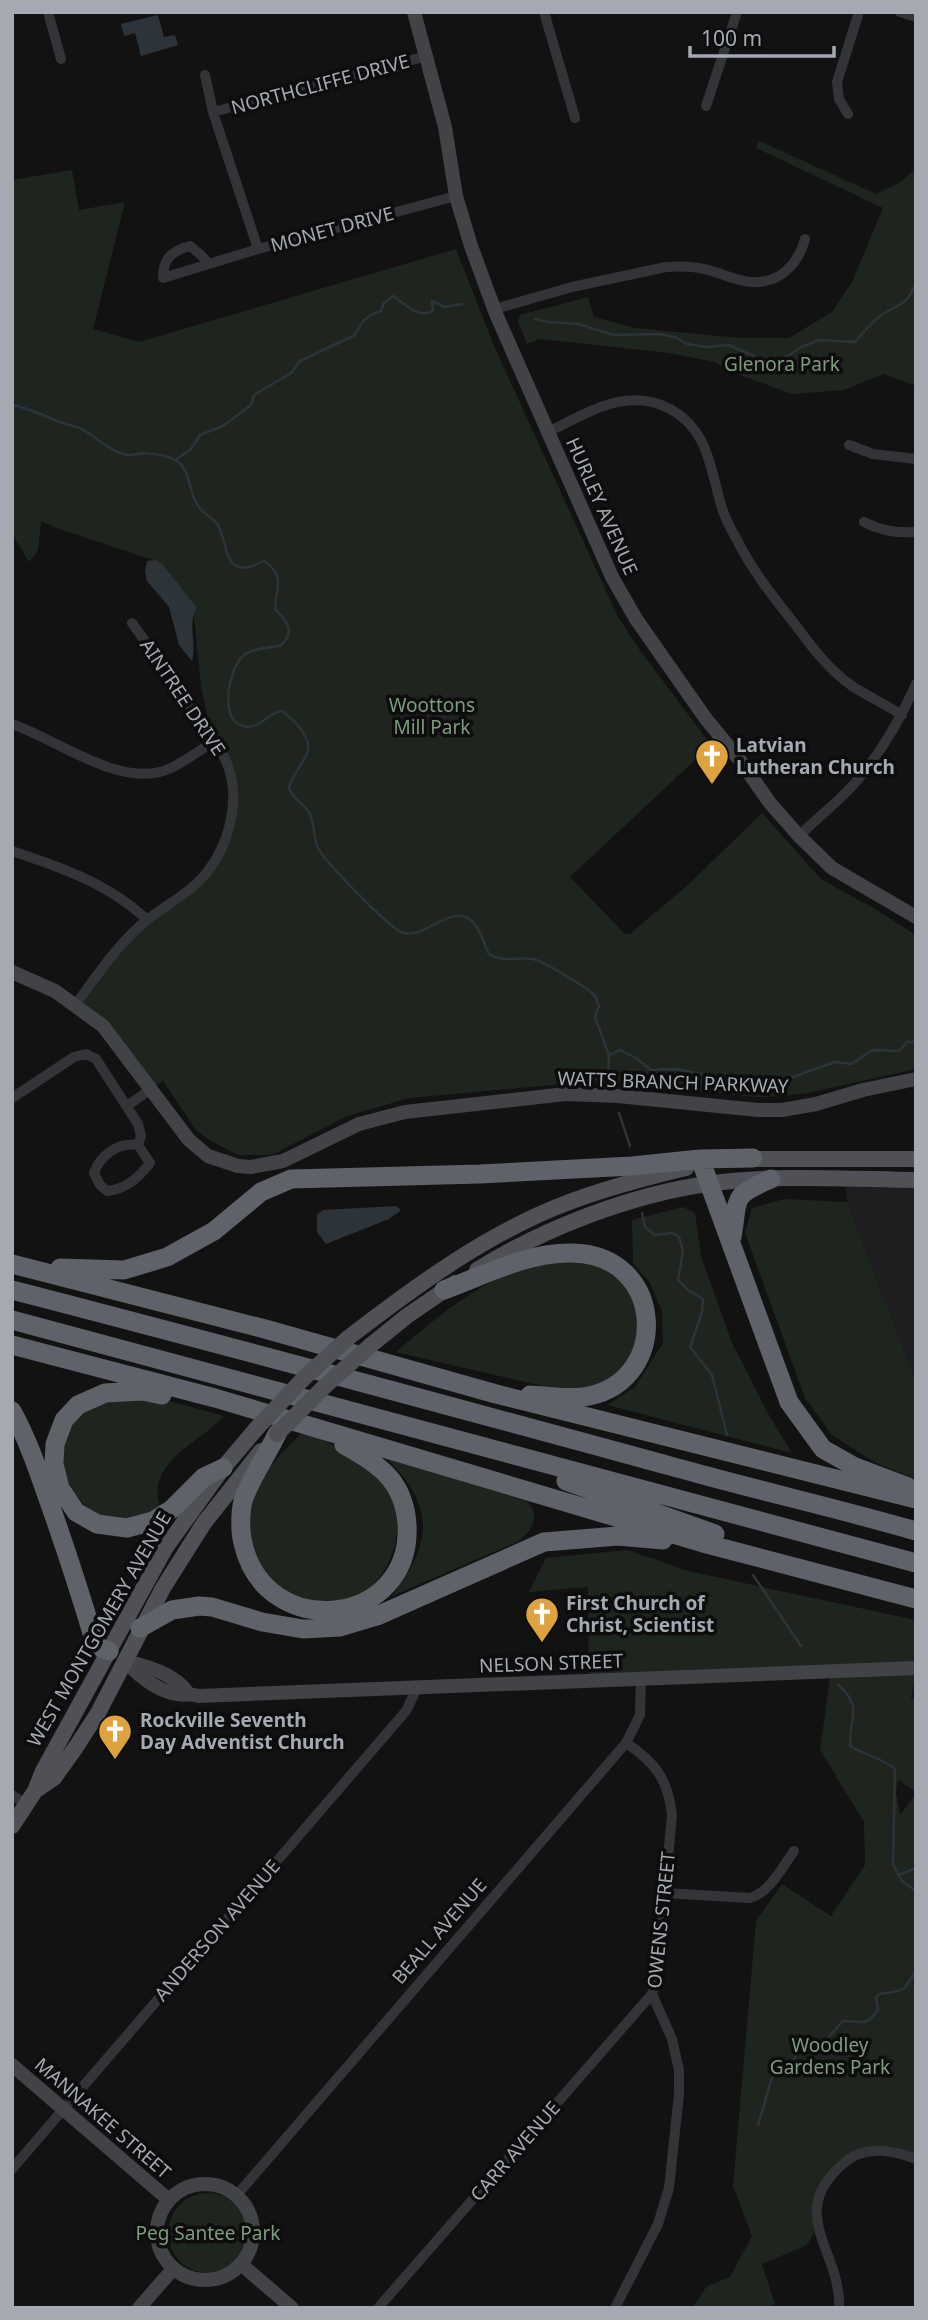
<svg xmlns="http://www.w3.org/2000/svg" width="928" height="2320" font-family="'Noto Sans',sans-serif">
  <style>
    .built { fill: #1e1e20 }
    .green { fill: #1e251f }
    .water { fill: #2c343a }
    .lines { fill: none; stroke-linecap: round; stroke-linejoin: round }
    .stream { stroke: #2c343a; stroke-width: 2.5 }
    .street { stroke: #333437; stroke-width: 10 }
    .secondary { stroke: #414347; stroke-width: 14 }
    .primary { stroke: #4f5156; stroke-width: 16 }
    .highway { stroke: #5f6268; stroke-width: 19 }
    .primary-bridge { stroke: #4f5156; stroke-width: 16 }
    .labels { text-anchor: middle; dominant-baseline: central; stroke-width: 7; stroke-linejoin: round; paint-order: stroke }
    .street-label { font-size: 19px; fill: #a4a9b2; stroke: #0d0d0e }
    .park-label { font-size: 19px; fill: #7d9b7e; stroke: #0d0d0e }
    .poi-label { font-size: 19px; font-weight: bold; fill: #a4a9b2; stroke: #0d0d0e; text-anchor: start }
  </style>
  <rect width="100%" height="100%" fill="#121213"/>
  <path class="built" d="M845 1187H916V1381L847 1202Z"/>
  <path class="green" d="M759 141 876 194 899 183 916 169V386L883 374 844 390 792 394 724 369 715 362 669 353 540 339 527 344 518 322 520 315 588 297 594 317 635 328 740 338H789L832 312 852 282 883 208 756 148Z
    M72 170 79 210 125 202 93 329 139 342 456 249 494 346 617 615 639 649 711 745 570 877 625 934H630L690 883 762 813 822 880 872 907 916 935V1069L808 1093 784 1096 756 1097 594 1081 409 1098 347 1116 272 1155H238L211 1141 196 1130 163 1081 151 1089 75 1005 119 947 175 902 222 847 233 784 213 742 201 686 193 605 159 562 54 527 41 521 38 550 29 562 12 534V180Z
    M784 1199 847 1202 916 1381V1479L876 1463 832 1435 805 1398 745 1233 752 1208Z
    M683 1207 695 1213 701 1256 732 1343 770 1417 792 1453 607 1405 635 1387 663 1343 662 1311 650 1283 633 1263 632 1220Z
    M577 1261 599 1266 629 1287 640 1322 631 1360 611 1380 590 1388 555 1389 396 1352C432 1322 472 1286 518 1271 537 1264 557 1262 577 1261Z
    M151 1396 224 1416C200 1443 143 1463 161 1509 152 1513 140 1521 131 1521 122 1520 103 1518 94 1513 88 1510 83 1503 79 1498 55 1470 58 1425 93 1407 111 1399 131 1398 151 1396Z
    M305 1430C333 1446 372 1461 390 1491 409 1525 390 1587 351 1599 342 1602 329 1603 320 1603 313 1603 306 1599 300 1596 294 1594 286 1592 281 1588 254 1569 244 1526 253 1496 262 1470 286 1449 305 1430Z
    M385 1457 526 1501C541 1514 533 1530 519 1541L392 1596C433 1542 436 1506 385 1457Z
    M628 1550 688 1571 916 1620V1670L911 1700 916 1695V1792L898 1780 896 1793 900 1815 916 1794V2159L869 2151 825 2182 817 2228 807 2245 762 2264 775 2304 768 2308H692L707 2286 730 2277 752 2236 733 2186 756 1921 782 1884 831 1916 865 1865 864 1822 820 1750 831 1671 589 1680 588 1587 529 1592 546 1558Z
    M168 2233a40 40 0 1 1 80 0a40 40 0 1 1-80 0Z"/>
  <path class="water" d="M158 15 164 37 175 35 178 45 141 56 135 33 124 36 121 24Z
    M156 560 163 565 197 608C187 622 197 645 192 661L179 645 169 607 147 581 145 571 147 561Z
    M396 1206 401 1210 389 1219 326 1244 317 1232V1215L323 1210Z"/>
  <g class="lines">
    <path class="stream" d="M916 248V254
      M535 319 548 322 578 324 614 335 659 334 675 337 687 344 706 347 729 345 767 362 788 356 801 347 819 340 855 342C863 334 870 323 879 317 896 304 908 307 916 282
      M12 405C29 408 42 415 57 421 67 425 79 426 87 432 99 440 109 450 123 454 130 457 137 453 144 453 156 454 176 456 183 467 191 479 190 496 199 507 204 514 213 518 218 525 230 548 222 582 264 561 286 576 276 588 275 609 287 621 296 632 281 645 270 649 254 647 244 655 229 667 218 720 243 726 260 731 267 712 282 711 293 719 313 738 307 753 303 765 293 772 289 788 293 799 303 803 309 812 316 824 312 837 318 848 324 861 389 927 401 932 424 942 450 902 472 921 480 928 484 944 489 954 503 963 517 957 533 959 542 961 589 988 595 996 597 999 597 1003 599 1006L595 1017 609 1055 608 1076
      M177 459 191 449 200 435 223 426 251 405 254 395 291 373 300 361 355 335C361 322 367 315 381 311L384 303 393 296C406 304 418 319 433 311L432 301 445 307 462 304
      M609 1055 620 1050 636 1058 651 1070 676 1069 771 1089 790 1078 835 1062 852 1064 872 1050 899 1051 907 1042H916
      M619 1113 630 1146
      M642 1213 645 1227 655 1235 672 1233 679 1237 683 1251 678 1280 688 1290 703 1299 702 1312 690 1347 712 1375 727 1435
      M753 1575 801 1646
      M838 1684C864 1710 849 1713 850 1746 865 1755 881 1758 895 1769L893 1865 902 1881 916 1891
      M899 1875 916 1868
      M758 2125 774 2071 794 2061 797 2052 803 2047 825 2041 843 2021C862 2020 864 2029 878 2010L876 1998 879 1994C907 1990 902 1993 916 1970"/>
    <path class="street" d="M48 12 61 59
      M544 12 575 118
      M900 12 916 17
      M205 75 213 112 258 249
      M706 106 737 12
      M213 112 427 56
      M848 114 839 99 837 82 859 12
      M209 264 201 255 190 246C171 251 163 259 163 278L258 249 456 196
      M495 309 572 287 666 267C679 266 691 266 704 269 719 272 735 281 751 282 779 284 798 265 805 239
      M548 432C587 413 629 385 672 410 707 430 710 466 720 501 723 514 730 528 737 540 752 570 773 597 794 623 811 646 828 669 852 686 868 696 886 705 902 715
      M849 445 873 454 916 459
      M864 522C882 531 895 533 916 532
      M12 724C59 740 122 791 171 768 186 761 200 750 213 742
      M799 836C817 818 838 802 855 783 881 753 900 720 916 684
      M12 851C60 867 110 884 147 920
      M75 1005C97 976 118 943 147 920 165 905 186 896 202 878 230 847 244 794 223 755 213 736 198 719 187 702 169 676 151 649 132 623
      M12 1098 74 1057 86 1054 96 1059 138 1124 141 1136 138 1145 150 1163C139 1177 127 1189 107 1191L100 1185 94 1173C100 1155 119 1142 138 1145
      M127 1106 151 1089
      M12 1795 27 1805
      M664 1893 750 1898C771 1891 781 1869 794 1851
      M12 2169 406 1711 417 1688
      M236 2196 626 1743 640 1715 641 1678
      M378 2308 652 1994
      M615 2308 658 2224 669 2188 679 2094V2070L672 2039 652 1994 657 1977 672 1815C668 1779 655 1762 626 1743
      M839 2308C842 2251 784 2214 844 2163 864 2145 893 2150 916 2159"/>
    <path class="secondary" d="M414 12 445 127 456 196 471 246 496 314 612 577 636 619 706 719 739 759 770 803 799 836 832 868 916 917
      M12 972 55 991 103 1026 189 1140 208 1156 238 1166 251 1167 283 1161 359 1124 405 1112 566 1094 618 1096 758 1110H782L816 1104 863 1090 916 1079
      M125 1661C138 1675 156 1691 177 1694 185 1696 188 1693 199 1696L916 1668
      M125 1661C147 1666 175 1674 188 1693
      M12 2065 169 2200
      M157 2232a48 48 0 1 1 96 0a48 48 0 1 1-96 0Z
      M241 2264 292 2308
      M139 2308 173 2269"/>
    <path class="primary" d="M743 1159H916
      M477 1270C542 1229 630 1195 707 1184 775 1174 847 1179 916 1180
      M348 1338C417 1285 490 1231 572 1201 610 1187 648 1177 686 1168
      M371 1345 407 1316 455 1283
      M35 1791 54 1778 76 1747 98 1713 163 1588 204 1523 261 1451
      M12 1826 35 1791 43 1771 166 1547 223 1468 256 1429"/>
    <path class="highway" d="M702 1164 789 1402 823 1449 855 1467 908 1487
      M732 1237C739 1198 730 1196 771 1179
      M12 1264 265 1329 496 1394 916 1499
      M60 1268 124 1270 167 1257 214 1231 261 1192 291 1179 480 1174 632 1166 700 1159 753 1158
      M12 1290C241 1349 468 1411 696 1473 769 1493 843 1510 916 1531
      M444 1290C485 1275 528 1252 572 1253 665 1254 671 1379 589 1396 571 1400 549 1396 530 1395
      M12 1320 916 1563
      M12 1345 215 1398 703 1543 916 1599
      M162 1395 142 1391 105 1393 78 1405 64 1420 55 1444 54 1464 60 1488 76 1512 97 1524 127 1528 153 1521 172 1509 204 1477 223 1468
      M12 1411C27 1438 37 1467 47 1496 65 1546 81 1596 96 1646L109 1651
      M277 1434C267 1455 250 1479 243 1501 240 1513 240 1532 243 1543 265 1643 413 1628 407 1524 404 1481 379 1464 344 1445
      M566 1481 715 1534
      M140 1628 172 1610 199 1606 212 1607 262 1622 303 1629 340 1627 377 1616 544 1542 618 1536 663 1540"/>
    <path class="primary-bridge" d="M256 1429 303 1379 348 1338
      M277 1434 325 1386 371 1345"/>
  </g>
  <defs>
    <g id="church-pin" transform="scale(1.75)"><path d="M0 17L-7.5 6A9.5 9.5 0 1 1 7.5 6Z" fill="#dea33e" stroke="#0d0d0e"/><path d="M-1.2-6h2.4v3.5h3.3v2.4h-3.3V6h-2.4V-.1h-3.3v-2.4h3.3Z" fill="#fff"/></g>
  </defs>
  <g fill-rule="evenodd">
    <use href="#church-pin" x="712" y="756"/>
    <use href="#church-pin" x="542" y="1614"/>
    <use href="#church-pin" x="115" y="1731"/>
  </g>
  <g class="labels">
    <g class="street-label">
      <text transform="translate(320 84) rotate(-15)">NORTHCLIFFE DRIVE</text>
      <text transform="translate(332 229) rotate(-15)">MONET DRIVE</text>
      <text transform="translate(602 506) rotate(66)">HURLEY AVENUE</text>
      <text transform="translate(183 697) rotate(56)">AINTREE DRIVE</text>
      <text transform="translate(673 1082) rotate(2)">WATTS BRANCH PARKWAY</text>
      <text transform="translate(99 1629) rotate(-60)">WEST MONTGOMERY AVENUE</text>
      <text transform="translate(551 1663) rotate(-2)">NELSON STREET</text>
      <text transform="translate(661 1920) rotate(-84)">OWENS STREET</text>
      <text transform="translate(217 1930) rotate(-49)">ANDERSON AVENUE</text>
      <text transform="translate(439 1931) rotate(-49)">BEALL AVENUE</text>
      <text transform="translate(103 2118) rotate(41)">MANNAKEE STREET</text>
      <text transform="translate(515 2151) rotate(-49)">CARR AVENUE</text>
    </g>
    <g class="park-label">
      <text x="782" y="364">Glenora Park</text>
      <text x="432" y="705">Woottons<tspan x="432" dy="22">Mill Park</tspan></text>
      <text x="830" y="2045">Woodley<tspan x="830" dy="22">Gardens Park</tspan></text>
      <text x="208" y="2233">Peg Santee Park</text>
    </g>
    <g class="poi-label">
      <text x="736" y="745">Latvian<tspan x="736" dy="22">Lutheran Church</tspan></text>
      <text x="566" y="1603">First Church of<tspan x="566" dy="22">Christ, Scientist</tspan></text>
      <text x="140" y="1720">Rockville Seventh<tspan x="140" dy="22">Day Adventist Church</tspan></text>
    </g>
  </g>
  <rect width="928" height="2320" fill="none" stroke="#a4a9b2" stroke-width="28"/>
  <path d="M690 46v10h144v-10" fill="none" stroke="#a4a9b2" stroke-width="3.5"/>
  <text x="701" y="46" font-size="21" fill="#a4a9b2" stroke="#0d0d0e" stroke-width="5" paint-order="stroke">100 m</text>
</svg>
